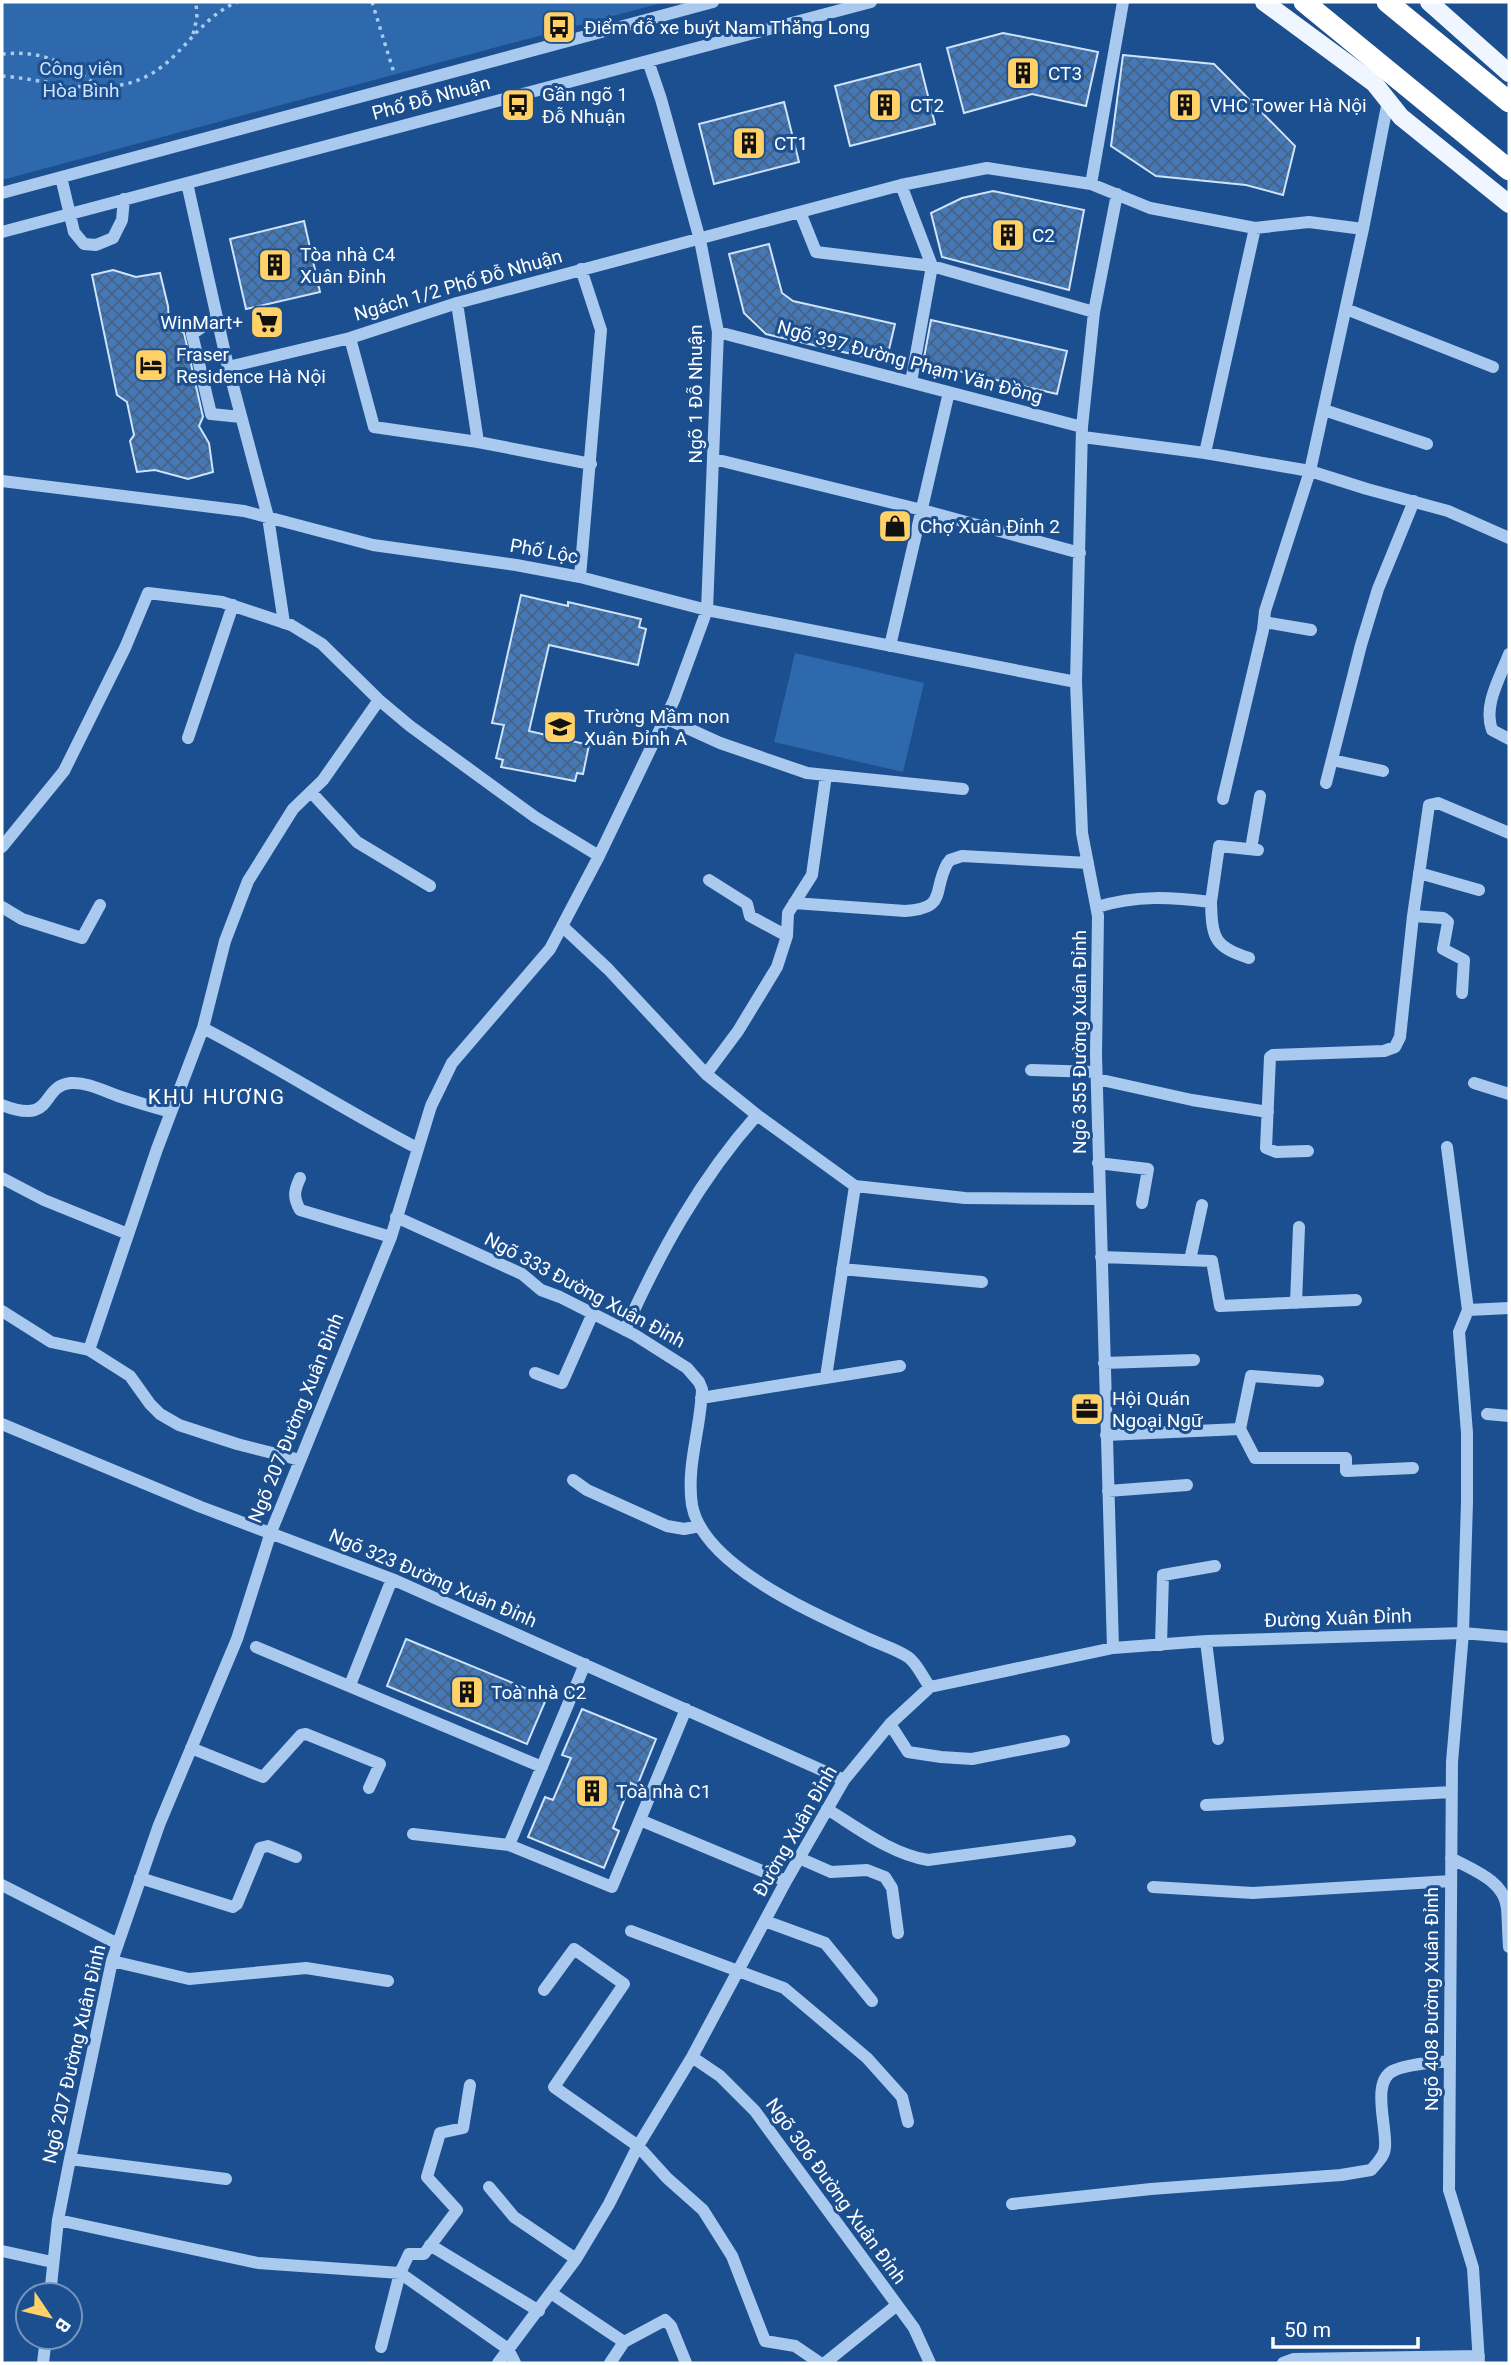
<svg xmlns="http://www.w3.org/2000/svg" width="1511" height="2365" font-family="Roboto,sans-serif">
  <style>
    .park { fill: #2e69ad }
    .building { fill: url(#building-cross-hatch); stroke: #cfe3fa; stroke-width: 2 }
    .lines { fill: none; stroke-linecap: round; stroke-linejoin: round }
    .path { stroke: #a9c9ee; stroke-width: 3.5; stroke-dasharray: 3.5 5; stroke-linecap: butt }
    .minor { stroke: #a9c9ee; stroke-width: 12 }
    .major { stroke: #f0f6ff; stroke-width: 18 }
    .highway { stroke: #fff; stroke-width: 21 }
    .labels { text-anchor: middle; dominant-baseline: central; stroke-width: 6; stroke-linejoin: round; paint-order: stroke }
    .poi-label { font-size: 19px; fill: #fff; stroke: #1b4f8f; text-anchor: start }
    .park-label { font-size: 19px; fill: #cfe3fa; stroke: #1b4f8f }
    .street-label { font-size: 19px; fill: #fff; stroke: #1b4f8f }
    .neighbourhood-label { font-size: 21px; letter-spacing: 2px; fill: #fff; stroke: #1b4f8f }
  </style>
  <defs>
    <pattern id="building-cross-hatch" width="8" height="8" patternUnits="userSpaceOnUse" patternTransform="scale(1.75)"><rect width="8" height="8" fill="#4478b7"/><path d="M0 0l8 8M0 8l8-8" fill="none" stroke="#486282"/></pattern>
  </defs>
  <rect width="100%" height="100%" fill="#1b4f8f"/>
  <path class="park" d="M2 2H665L2 180Z
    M795 653 924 683 903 772 774 742Z"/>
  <path class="building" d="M1003 33 1098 52 1086 106 1032 94 964 113 947 48Z
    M1123 55 1214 64 1295 146 1283 195 1246 185 1156 176 1111 146Z
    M920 64 935 124 850 146 835 86Z
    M784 102 799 162 714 184 699 124Z
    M993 191 1084 210 1069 290 942 257 931 213 962 198Z
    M304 221 320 292 246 309 230 239Z
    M769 244 782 293 793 301 895 324 886 362 766 334 744 313 729 254Z
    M113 270 136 277 160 273 168 306 169 322 184 333 203 417 199 426 209 443 213 472 188 479 155 470 137 472 130 441 134 435 127 402 117 395 92 275Z
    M931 320 1067 351 1057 394 923 363Z
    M521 595 568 606V602L641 619 639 627 646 629 638 665 549 645 529 731 589 745 583 774 577 773 575 781 501 767 503 760 496 758 504 725 492 723Z
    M406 1639 547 1697 527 1744 387 1686Z
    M582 1709 656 1739 637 1786 631 1783 613 1828 619 1831 604 1868 528 1837 545 1797 553 1800 571 1758 562 1755Z"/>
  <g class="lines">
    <path class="path" d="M372 2 394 73
      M193 34 197 18 196 2
      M2 54C44 50 65 63 98 86
      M2 76C62 81 121 107 172 58 194 37 209 14 237 2"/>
    <path class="minor" d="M61 177 74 232 84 244 96 245 113 238 122 220 124 199
      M187 183 228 367 268 517 284 623
      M1091 184 1123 2
      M901 185 932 266 911 382
      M2 193 713 2
      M800 212 816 252 932 266 1094 312
      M2 232 871 2
      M457 303 478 442
      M1346 309 1493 367
      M216 317 192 334 211 414 241 417
      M718 332 1082 427 1076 682 1082 833 1098 916 1096 1055 1113 1648
      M350 338 374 427 478 442 591 464
      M228 367 350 338 457 303 901 185 987 168 1091 184 1150 208 1255 228 1309 222 1363 229
      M1324 410 1427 444
      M1082 427 1094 312 1117 194
      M1083 437 1205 453 1310 471 1367 489 1448 511 1509 538
      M1205 453 1255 228
      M714 459 922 510 1080 553
      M2 481 244 511 373 545 516 565 580 577 707 610 1076 682
      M580 577 601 330 581 269
      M1264 622 1311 630
      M890 646 949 392
      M1509 654C1500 678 1483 705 1492 730L1509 739
      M665 718 720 743 807 773 963 789
      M188 738 233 605
      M1332 760 1383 771
      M1326 783 1361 645 1378 589 1414 501
      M311 792 357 842 430 886
      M1223 799 1263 630 1265 611 1310 471 1363 229 1388 101
      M2 847 64 771 125 648 148 593 222 602 291 625 322 644 379 700 410 726 535 817 599 856
      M1251 849 1260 796
      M1419 873 1479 890
      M709 880 747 904 750 916 787 936
      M1211 902 1219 846 1258 850
      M794 903 905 911C948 908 932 892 947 864L950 860 962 856 1088 863
      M2 907 22 919 82 938 100 905
      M1097 907C1137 895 1170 897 1211 902 1212 938 1214 947 1249 958
      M1413 916 1443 918 1448 922 1443 949 1464 960 1462 993
      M562 926 608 969 706 1074 757 1115 855 1186 965 1198 1099 1199
      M203 1028C276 1066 344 1110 417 1148
      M1031 1070 1096 1072
      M706 1074 738 1031 777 967 787 936 788 913 812 875 826 775
      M1097 1079 1192 1100 1268 1112
      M1474 1083 1509 1094
      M2 1105C56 1126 39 1086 71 1083 87 1082 104 1091 118 1096 136 1102 153 1107 171 1112
      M1447 1147 1468 1310 1459 1332 1467 1433V1502L1463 1633 1452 1762 1449 2190 1473 2268 1479 2363
      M1308 1151 1276 1152 1266 1148 1270 1057 1273 1055 1384 1051 1395 1047 1400 1037 1413 916 1429 805 1438 803 1509 833
      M1098 1163 1148 1169 1142 1203
      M2 1178 44 1200 128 1234
      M300 1178C294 1191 293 1197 300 1210L391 1237
      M396 1217 522 1274 541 1290 560 1297 635 1335 687 1368 699 1382 702 1389C701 1428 686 1466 692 1505 703 1567 818 1615 869 1639 882 1645 896 1649 908 1657 917 1663 923 1678 930 1687
      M1101 1257 1212 1261 1220 1306 1356 1300
      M1190 1260 1202 1205
      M842 1269 982 1282
      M1296 1303 1299 1227
      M1468 1310 1509 1308
      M2 1311 51 1342 89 1350 130 1376 150 1404 160 1414 179 1425 237 1444 300 1460
      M625 1330C660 1252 700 1179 757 1115
      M89 1350 157 1149 203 1028 225 941 248 881 293 809 323 780 379 700
      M1104 1363 1194 1360
      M535 1373 562 1383 593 1313
      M826 1377 855 1186
      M1318 1381 1251 1376 1240 1429 1255 1458H1346V1471L1413 1468
      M701 1398 900 1366
      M1487 1414 1509 1416
      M2 1424 201 1507 392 1579 844 1780
      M1106 1435 1240 1429
      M573 1480 587 1490 667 1526 684 1529 700 1526
      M1108 1491 1187 1485
      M1206 1641 1218 1739
      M1161 1645 1163 1575 1215 1566
      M256 1647 542 1767
      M350 1685 392 1579
      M890 1724 908 1752 941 1757 972 1759 1064 1741
      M191 1748 263 1777 301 1735 306 1734 380 1764 369 1788
      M1206 1805 1452 1792
      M827 1809C858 1828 891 1854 928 1860L1070 1841
      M640 1820 786 1881
      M413 1834 509 1845 612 1887 686 1709
      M509 1845 585 1664
      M799 1858 831 1872 867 1870 885 1877 892 1888 898 1933
      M1451 1858C1472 1870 1504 1880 1507 1908 1508 1921 1508 1934 1509 1947
      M140 1878 233 1907 237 1904 260 1848 268 1846 296 1857
      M2 1885 118 1944
      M1153 1887 1253 1893 1451 1881
      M765 1921 825 1943 872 2001
      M631 1931 784 1988 867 2058 902 2097 908 2122
      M112 1961 189 1979 306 1968 388 1981
      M544 1990 574 1949 624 1984 554 2087 638 2146 667 2178 703 2210 732 2256 765 2341 795 2346 820 2363
      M692 2057 720 2076 755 2111 914 2328 930 2363
      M70 2159 226 2179
      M489 2187 514 2217 576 2259
      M1012 2204 1151 2189 1341 2175 1371 2170C1377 2163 1385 2156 1385 2147 1387 2126 1370 2079 1395 2070 1411 2063 1433 2063 1450 2061
      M58 2220 258 2263 400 2273 508 2349 515 2363
      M430 2245 539 2311
      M2 2251 52 2262
      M551 2293 624 2342
      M50 2295 58 2220 70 2159 112 1961 159 1825 237 1639 271 1532 391 1237 431 1106 452 1063 550 949 599 856 674 700 707 610 718 332 700 240 661 99 648 61
      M381 2347 400 2273 409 2254H424L457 2210 427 2177 440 2133 463 2128 470 2085
      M43 2363 46 2337
      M498 2363 576 2259 609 2204 638 2146 692 2057 786 1881 844 1780 890 1724 930 1687 1113 1648 1206 1641 1463 1633 1509 1637
      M610 2363 624 2342 665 2320 671 2326 686 2363
      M825 2363 897 2305
      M1283 2363 1294 2359 1479 2356"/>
    <path class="major" d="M1264 2 1374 83 1401 117 1509 204
      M1429 2 1509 73"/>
    <path class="highway" d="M1304 2 1509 170
      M1387 2 1509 102"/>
  </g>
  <defs>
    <g id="bus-square" transform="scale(1.75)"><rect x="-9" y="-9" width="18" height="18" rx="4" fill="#ffd166" stroke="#1b4f8f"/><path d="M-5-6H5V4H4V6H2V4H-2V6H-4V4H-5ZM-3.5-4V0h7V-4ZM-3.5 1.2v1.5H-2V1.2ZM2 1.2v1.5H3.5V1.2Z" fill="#111"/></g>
    <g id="building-square" transform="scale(1.75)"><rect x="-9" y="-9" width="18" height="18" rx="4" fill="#ffd166" stroke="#1b4f8f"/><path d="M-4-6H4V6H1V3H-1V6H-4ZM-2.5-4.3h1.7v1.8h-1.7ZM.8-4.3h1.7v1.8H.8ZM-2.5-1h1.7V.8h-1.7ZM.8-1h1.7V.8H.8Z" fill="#111"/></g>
    <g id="supermarket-square" transform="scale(1.75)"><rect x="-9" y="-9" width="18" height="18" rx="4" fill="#ffd166" stroke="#1b4f8f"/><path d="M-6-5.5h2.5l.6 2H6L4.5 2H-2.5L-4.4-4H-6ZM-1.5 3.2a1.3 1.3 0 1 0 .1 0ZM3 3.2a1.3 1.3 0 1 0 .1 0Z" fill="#111"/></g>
    <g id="hotel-square" transform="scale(1.75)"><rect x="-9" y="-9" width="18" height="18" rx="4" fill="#ffd166" stroke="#1b4f8f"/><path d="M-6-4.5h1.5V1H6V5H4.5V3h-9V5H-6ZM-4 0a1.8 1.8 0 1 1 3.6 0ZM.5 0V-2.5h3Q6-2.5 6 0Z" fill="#111"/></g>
    <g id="shop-square" transform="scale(1.75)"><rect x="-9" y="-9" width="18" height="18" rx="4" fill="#ffd166" stroke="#1b4f8f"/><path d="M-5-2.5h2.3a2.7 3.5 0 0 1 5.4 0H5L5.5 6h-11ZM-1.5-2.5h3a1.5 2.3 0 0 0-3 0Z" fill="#111"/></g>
    <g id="school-square" transform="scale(1.75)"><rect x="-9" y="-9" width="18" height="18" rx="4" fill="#ffd166" stroke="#1b4f8f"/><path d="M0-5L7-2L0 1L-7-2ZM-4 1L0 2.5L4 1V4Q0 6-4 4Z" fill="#111"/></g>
    <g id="office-square" transform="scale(1.75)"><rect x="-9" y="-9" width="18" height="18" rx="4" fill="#ffd166" stroke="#1b4f8f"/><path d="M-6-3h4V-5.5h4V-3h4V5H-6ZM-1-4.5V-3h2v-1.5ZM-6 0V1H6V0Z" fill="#111"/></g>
  </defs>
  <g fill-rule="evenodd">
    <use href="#bus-square" x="559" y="27"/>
    <use href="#building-square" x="1023" y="73"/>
    <use href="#bus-square" x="518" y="105"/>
    <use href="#building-square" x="885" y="105"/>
    <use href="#building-square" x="1185" y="105"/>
    <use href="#building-square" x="749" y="143"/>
    <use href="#building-square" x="1008" y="235"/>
    <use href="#building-square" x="275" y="265"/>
    <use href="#supermarket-square" x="267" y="322"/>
    <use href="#hotel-square" x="151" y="365"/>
    <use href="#shop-square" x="895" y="526"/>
    <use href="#school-square" x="560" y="727"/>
    <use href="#office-square" x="1087" y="1409"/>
    <use href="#building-square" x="467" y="1692"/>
    <use href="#building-square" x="592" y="1791"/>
  </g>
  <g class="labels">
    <g class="poi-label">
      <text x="584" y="27">Điểm đỗ xe buýt Nam Thăng Long</text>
      <text x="1048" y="73">CT3</text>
      <text x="542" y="94">Gần ngõ 1<tspan x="542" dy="22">Đỗ Nhuận</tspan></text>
      <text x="910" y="105">CT2</text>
      <text x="1210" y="105">VHC Tower Hà Nội</text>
      <text x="774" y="143">CT1</text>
      <text x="1032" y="235">C2</text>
      <text x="300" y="254">Tòa nhà C4<tspan x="300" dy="22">Xuân Đỉnh</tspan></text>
      <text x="243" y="322" text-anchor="end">WinMart+</text>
      <text x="176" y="354">Fraser<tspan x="176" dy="22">Residence Hà Nội</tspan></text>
      <text x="920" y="526">Chợ Xuân Đỉnh 2</text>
      <text x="584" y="716">Trường Mầm non<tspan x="584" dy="22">Xuân Đỉnh A</tspan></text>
      <text x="1112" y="1398">Hội Quán<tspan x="1112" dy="22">Ngoại Ngữ</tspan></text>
      <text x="491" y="1692">Toà nhà C2</text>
      <text x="616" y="1791">Toà nhà C1</text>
    </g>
    <g class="park-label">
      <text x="81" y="68">Công viên<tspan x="81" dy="22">Hòa Bình</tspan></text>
    </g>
    <g class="street-label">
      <text transform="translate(431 98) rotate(-15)">Phố Đỗ Nhuận</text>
      <text transform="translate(458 285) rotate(-16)">Ngách 1/2 Phố Đỗ Nhuận</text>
      <text transform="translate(910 362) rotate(15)">Ngõ 397 Đường Phạm Văn Đồng</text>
      <text transform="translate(695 394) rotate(-90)">Ngõ 1 Đỗ Nhuận</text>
      <text transform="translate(544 551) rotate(10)">Phố Lộc</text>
      <text transform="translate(1079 1042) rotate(-90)">Ngõ 355 Đường Xuân Đỉnh</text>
      <text transform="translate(585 1290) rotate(28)">Ngõ 333 Đường Xuân Đỉnh</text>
      <text transform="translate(296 1418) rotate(-68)">Ngõ 207 Đường Xuân Đỉnh</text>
      <text transform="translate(433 1578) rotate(23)">Ngõ 323 Đường Xuân Đỉnh</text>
      <text transform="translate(1338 1618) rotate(-2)">Đường Xuân Đỉnh</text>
      <text transform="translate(795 1831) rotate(-60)">Đường Xuân Đỉnh</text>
      <text transform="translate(1431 1999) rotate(-90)">Ngõ 408 Đường Xuân Đỉnh</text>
      <text transform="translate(74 2054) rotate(-77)">Ngõ 207 Đường Xuân Đỉnh</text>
      <text transform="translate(836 2191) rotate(54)">Ngõ 306 Đường Xuân Đỉnh</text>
    </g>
    <g class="neighbourhood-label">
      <text x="217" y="1097">KHU HƯƠNG</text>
    </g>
  </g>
  <rect width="1511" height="2365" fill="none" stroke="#ffffff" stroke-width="7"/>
  <g transform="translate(49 2316) rotate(125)"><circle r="33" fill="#1b4f8f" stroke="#7695bc" stroke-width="2"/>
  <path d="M0-5L12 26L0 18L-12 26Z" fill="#ffd166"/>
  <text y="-10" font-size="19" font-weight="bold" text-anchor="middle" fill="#ffffff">B</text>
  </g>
  <path d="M1273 2337v10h145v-10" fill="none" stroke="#ffffff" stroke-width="3.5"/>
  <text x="1284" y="2337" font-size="21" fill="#ffffff" stroke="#1b4f8f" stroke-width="5" paint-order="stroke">50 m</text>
</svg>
